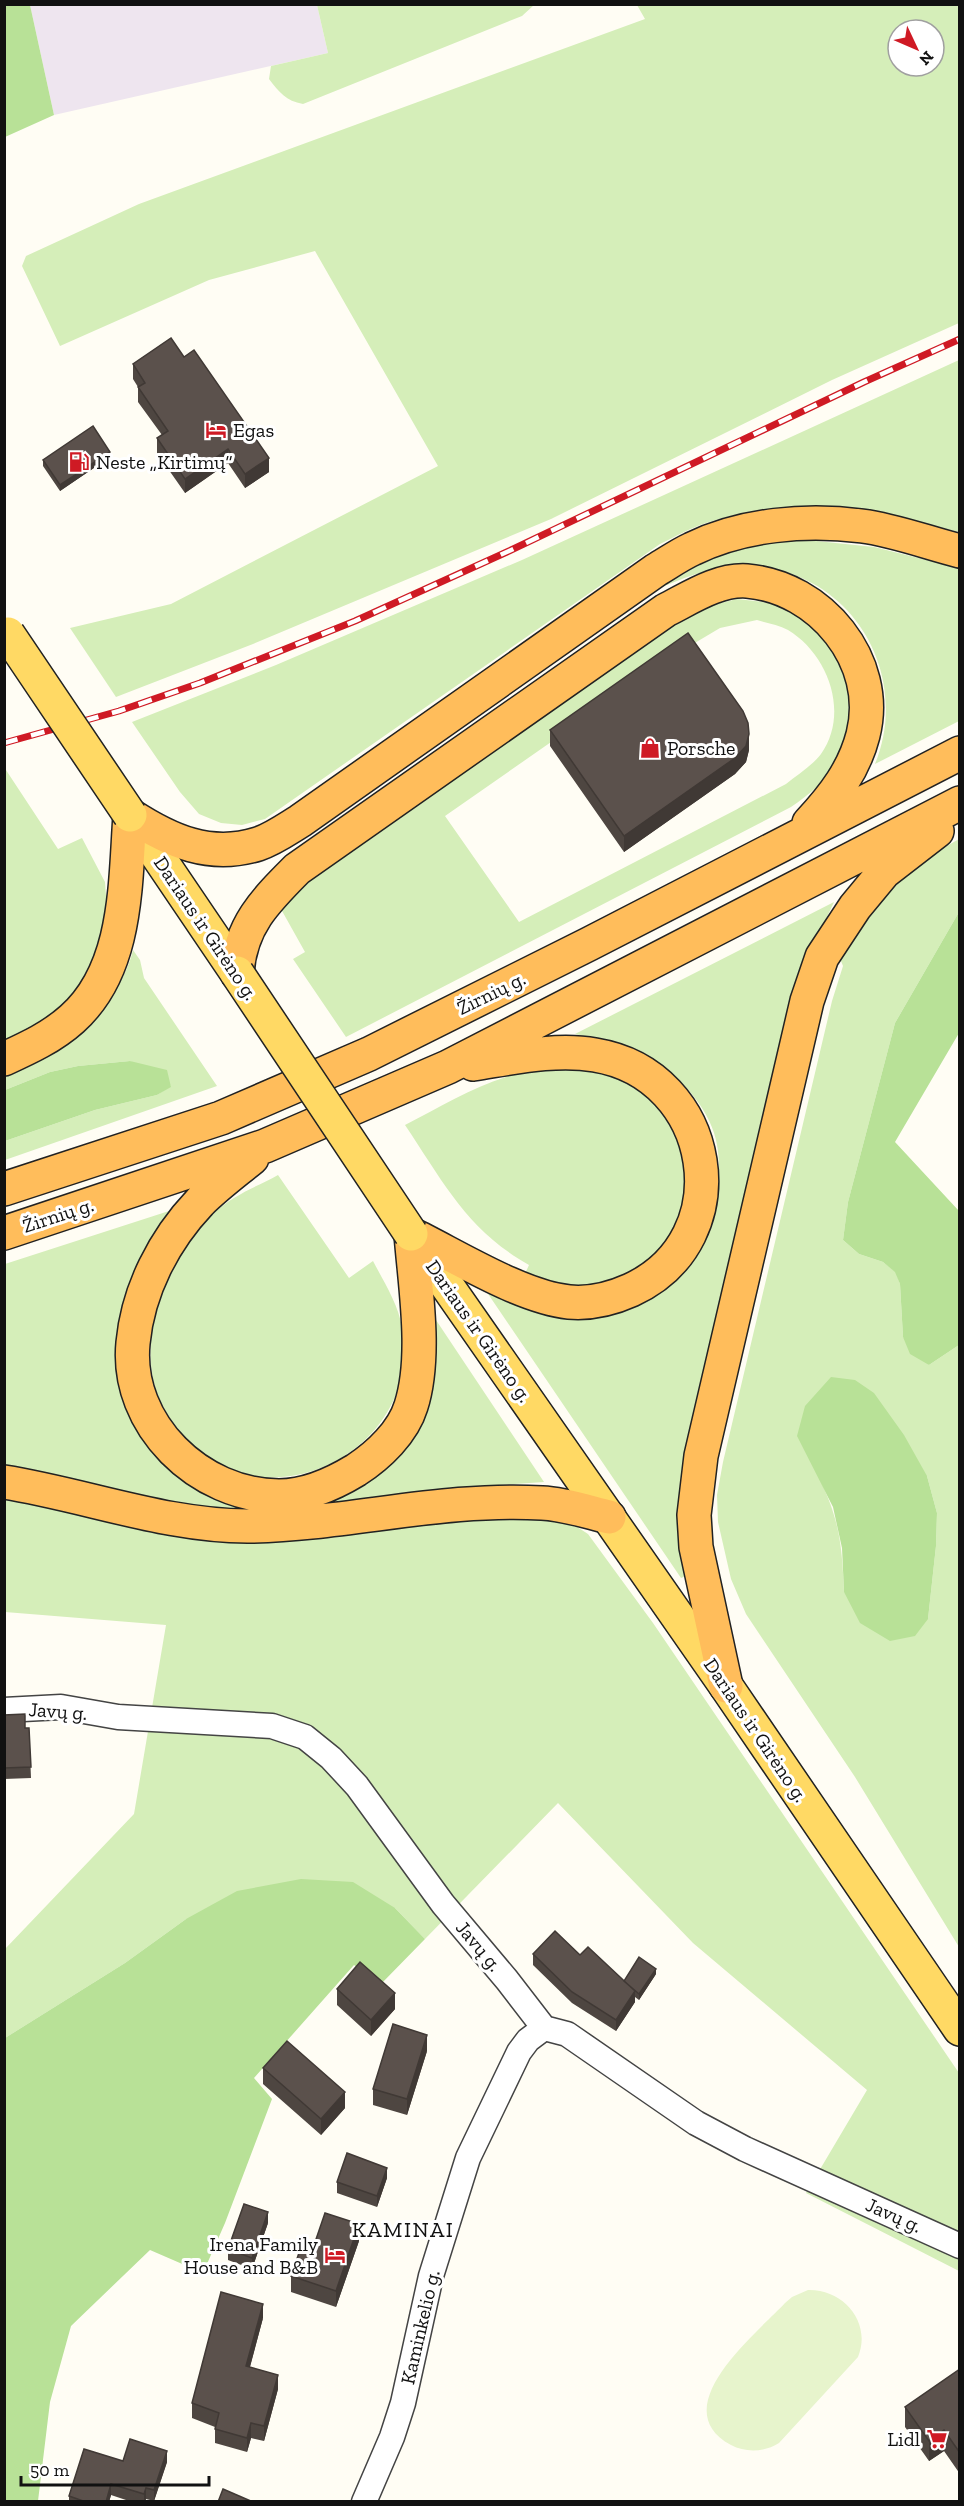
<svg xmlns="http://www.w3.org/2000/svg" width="964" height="2506" font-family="'Zilla Slab',serif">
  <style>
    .industrial { fill: #eee5ef }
    .green { fill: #d5eeb9; fill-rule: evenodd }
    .forest { fill: #b8e197 }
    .pitch { fill: #e7f4cc }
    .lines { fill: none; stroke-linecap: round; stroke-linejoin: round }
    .minor-casing { stroke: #444; stroke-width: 27 }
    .primary-casing { stroke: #222; stroke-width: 36 }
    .trunk-casing { stroke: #222; stroke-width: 36 }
    .minor { stroke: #fff; stroke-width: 24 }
    .primary { stroke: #ffd964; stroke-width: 33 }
    .trunk { stroke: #ffbd5b; stroke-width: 33 }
    .rail-casing { stroke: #cf1a24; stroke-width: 7 }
    .rail { stroke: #fff; stroke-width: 4.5; stroke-dasharray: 14; stroke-linecap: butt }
    .primary-bridge-casing { stroke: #222; stroke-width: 36; stroke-linecap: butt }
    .primary-bridge { stroke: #ffd964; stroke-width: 33 }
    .wall { fill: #4e4641 }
    .shaded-wall { fill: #403935 }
    .building { fill: #5b514c; stroke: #403935; stroke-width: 1.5 }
    .labels { text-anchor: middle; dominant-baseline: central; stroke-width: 6; stroke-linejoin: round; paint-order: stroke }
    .poi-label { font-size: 20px; fill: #111; stroke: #fff; text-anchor: start }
    .street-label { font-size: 20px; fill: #111; stroke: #fff }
    .quarter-label { font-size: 22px; letter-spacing: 1.5px; fill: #111; stroke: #fff }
  </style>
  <rect width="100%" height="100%" fill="#fffdf4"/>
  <path class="industrial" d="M30 5H317L328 53 54 115Z"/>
  <path class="green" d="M317 5V4L534 5 522 16 507 22 303 104C286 101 279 92 269 79L271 66 328 53Z
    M637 5H959V323L832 380 551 519 253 644 116 697 70 628 171 604 438 466 315 251 209 280 60 346 22 266 26 256 139 204 645 19ZM898 30H934V66H898Z
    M959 360V532C870 510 796 493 706 523 690 528 675 537 660 544L265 819 242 825 221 823 199 814 180 792 132 722 276 665 522 560Z
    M807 540 874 547 959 568V721L875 764C914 668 844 562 738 566 708 567 682 579 655 590 709 552 742 543 807 540Z
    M737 599C754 601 775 602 790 610 834 632 853 672 848 719 847 731 847 744 841 755 829 778 812 793 791 807L346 1037 293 959 305 952 277 902 674 620 708 606ZM757 620C767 623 779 625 788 630 828 654 850 713 821 754 813 765 797 775 786 784L519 922 445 816 683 650 720 628Z
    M4 767 58 849 82 838 105 882 108 923 87 979 53 1016 4 1043Z
    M959 839V912L895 1023 848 1202 843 1240 859 1254 883 1262 896 1272 900 1284 903 1337 929 1365 959 1345V1947L855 1777 746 1614 731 1579 718 1522 717 1495 723 1462 832 1001 843 966 837 951 907 869ZM927 1476 937 1513 936 1546 928 1619 844 1592C842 1547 840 1521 820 1480Z
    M834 902 803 968 683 1462 678 1521 686 1576 681 1578 482 1285C512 1300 545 1321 579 1320 613 1318 659 1301 681 1273 688 1264 710 1224 713 1213 718 1193 721 1165 717 1145 712 1112 683 1080 657 1062 634 1046 601 1041 575 1034Z
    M133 950 140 960 144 978 217 1086 5 1160V1141L95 1110 157 1095 171 1086 130 1061 78 1066 50 1072 5 1090V1075C52 1052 93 1033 119 984 125 973 130 963 133 950Z
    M570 1065 622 1076 657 1100 683 1140 687 1189 680 1215 671 1235 656 1255 615 1281 589 1287 561 1286 524 1276 529 1265C467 1230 444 1183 405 1125 438 1108 471 1088 506 1077 527 1070 548 1068 570 1065Z
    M278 1175 349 1278 373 1261C384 1282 398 1304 402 1327 426 1456 250 1537 173 1423 151 1391 147 1363 153 1324 161 1274 190 1225 234 1198 248 1189 264 1183 278 1175Z
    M169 1211 135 1272 121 1311 120 1359 138 1426 152 1451 173 1472 205 1494 230 1504 363 1484 430 1311 544 1482 456 1488 269 1511 181 1506 5 1468V1264Z
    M5 1499 91 1516H499L565 1519 588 1534 653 1623 959 2073V2271L806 2193 867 2090 693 1943 558 1803 425 1939 395 1908 186 1919 125 1963 5 2038V1949L134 1814 166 1625 5 1612Z"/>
  <path class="forest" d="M4 5H30L54 115 5 137Z
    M959 912V1033L895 1142 959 1211V1345L929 1365 910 1354 903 1337 900 1284 895 1272 883 1262 859 1254 843 1240 848 1202 895 1023Z
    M130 1061 167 1070 171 1087 157 1095 95 1110 5 1141V1090L50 1072 78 1066Z
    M831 1377 855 1380 874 1393 904 1435 927 1476 937 1513 936 1546 928 1619 915 1636 890 1641 860 1623 844 1592 842 1548 833 1507 797 1436 805 1406Z
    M301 1879 353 1882 395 1908 425 1939 380 1985 354 1965 254 2078 272 2099 225 2223 203 2273 150 2250 71 2326 50 2402 38 2501 5 2502V2038L125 1963 186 1919 237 1891Z"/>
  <path class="pitch" d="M808 2290C844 2289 872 2323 858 2357L779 2443C765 2452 746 2453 731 2445 663 2408 756 2334 785 2303L792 2297Z"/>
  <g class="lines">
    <g class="minor-casing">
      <path id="minor" d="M4 1710 61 1707 118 1717 272 1726 305 1737 331 1758 357 1786 443 1904 507 1980 544 2028 567 2034 696 2123 745 2149 960 2246
        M364 2502 392 2437 403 2403 431 2276 468 2158 519 2052 528 2040 544 2028"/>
    </g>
    <g class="primary-casing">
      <path id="primary" d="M130 815 237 973
        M411 1234 726 1686 960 2029"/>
    </g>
    <g class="trunk-casing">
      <path id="trunk" d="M237 973C240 926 265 901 297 869L666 610C690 598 718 579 747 581 820 587 882 661 863 735 854 770 834 796 809 823
        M4 1059C28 1048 52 1037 72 1019 128 969 125 884 130 815 170 841 210 859 258 844 273 839 287 829 300 821L656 570C668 563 679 555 692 549 743 524 806 519 862 526 894 530 928 543 960 551
        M252 1158C235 1172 216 1186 200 1202 164 1240 138 1290 133 1343 125 1425 200 1496 279 1496 306 1496 333 1484 356 1470 379 1455 403 1432 411 1406 427 1356 415 1286 411 1234
        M4 1189 221 1118 369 1054 589 944 960 753
        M4 1233 265 1146 448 1067 960 803
        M411 1234C456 1256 521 1297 569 1302 591 1304 611 1299 631 1290 742 1239 716 1075 595 1055 556 1048 512 1058 473 1064
        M4 1482C86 1495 168 1527 251 1526 348 1524 445 1497 542 1503 565 1504 588 1512 609 1517
        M726 1686 696 1547 694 1515 701 1456 807 1001 822 957 855 907 884 872 937 831"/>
    </g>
    <use href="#minor" class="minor"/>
    <use href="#primary" class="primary"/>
    <use href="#trunk" class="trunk"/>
    <g class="rail-casing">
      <path id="rail" d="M4 743 119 711 200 683 355 621 509 551 864 382 960 339"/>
    </g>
    <use href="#rail" class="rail"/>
    <g class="primary-bridge-casing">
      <path id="primary-bridge" d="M8 634 130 815
        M237 973 411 1234"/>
    </g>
    <use href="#primary-bridge" class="primary-bridge"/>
  </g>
  <path class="wall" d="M184 357 269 472 245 488 228 463 185 493 157 453V438L162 435 138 402V387L133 379V364Z
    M110 457 60 491 43 466V460Z
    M550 730 749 750 746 762 735 774 624 852 550 746Z
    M4 1715 25 1728H29L31 1778 4 1779Z
    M533 1954 580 1955 624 1981 656 1974 639 2000 635 1997V2002L616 2031 572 2003 533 1965Z
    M337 1989 395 2009 371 2036 337 2005Z
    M427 2051 407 2115 373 2105V2089Z
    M263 2068 345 2108 321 2135 263 2084Z
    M387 2178 377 2207 337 2193V2182Z
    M268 2223 252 2269 228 2260V2249Z
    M359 2241 336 2307 291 2292V2276Z
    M263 2318 250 2367 278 2389 264 2441 251 2438 247 2452 215 2443V2427L192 2418V2403Z
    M960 2369V2474L944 2451 929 2461 905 2427V2407Z
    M123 2461 167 2462 154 2501 146 2499 145 2502H132L111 2495 109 2502H69V2496Z"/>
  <path class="shaded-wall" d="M228 449V463L185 493V479Z
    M110 452V457L60 491V485Z
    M269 458V472L245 488V474Z
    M749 734V750L746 762 735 774 624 852V836Z
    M656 1969V1974L639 2000V1994Z
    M635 1991V2002L616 2031V2020Z
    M395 1993V2009L371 2036V2020Z
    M427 2035V2051L407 2115V2099Z
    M345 2092V2108L321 2135V2119Z
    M387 2168V2178L377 2207V2196Z
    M268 2212V2223L252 2269V2258Z
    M359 2224V2241L336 2307V2291Z
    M263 2304V2318L246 2381V2366Z
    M278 2375V2389L264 2441V2426Z
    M251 2423V2438L247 2452V2438Z
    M944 2430V2451L929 2461V2441Z
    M167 2451V2462L154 2501V2490Z
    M111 2484V2495L109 2502H106Z
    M146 2488V2499L145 2502H144V2494Z"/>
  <path class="building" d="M171 338 184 357 194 350 269 458 245 474 228 449 185 479 157 438 168 431 138 387 145 383 133 364Z
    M93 426 110 452 60 485 43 460Z
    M688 633 743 711 748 723 749 734 746 746 735 758 624 836 550 730Z
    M25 1714V1728H29L31 1767 4 1768V1715Z
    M555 1931 580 1955 588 1947 635 1991 616 2020 572 1992 533 1954Z
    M639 1957 656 1969 639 1994 624 1981Z
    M360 1962 395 1993 371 2020 337 1989Z
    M393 2024 427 2035 407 2099 373 2089Z
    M287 2041 345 2092 321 2119 263 2068Z
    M347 2153 387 2168 377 2196 337 2182Z
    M244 2204 268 2212 252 2258 228 2249Z
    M325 2213 359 2224 336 2291 291 2276 301 2247 312 2251Z
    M221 2292 263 2304 246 2366 278 2375 264 2426 251 2423 247 2438 215 2429 219 2413 192 2403Z
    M960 2369V2453L944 2430 929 2441 905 2407Z
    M130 2439 167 2451 154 2490 146 2488 144 2494 111 2484 106 2502H86L69 2496 84 2449 123 2461Z
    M223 2489 253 2502H218Z"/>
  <defs>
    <g id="hotel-bare" transform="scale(1.62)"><path d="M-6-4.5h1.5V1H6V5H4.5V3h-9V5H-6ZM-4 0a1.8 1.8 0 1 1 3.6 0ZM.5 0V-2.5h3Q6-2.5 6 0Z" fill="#cf1a24" stroke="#fff" stroke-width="2.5" paint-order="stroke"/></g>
    <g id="fuel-bare" transform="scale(1.62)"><path d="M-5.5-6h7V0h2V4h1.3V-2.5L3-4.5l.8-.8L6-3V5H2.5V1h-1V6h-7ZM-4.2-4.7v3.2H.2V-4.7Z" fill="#cf1a24" stroke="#fff" stroke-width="2.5" paint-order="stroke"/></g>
    <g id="shop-bare" transform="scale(1.62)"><path d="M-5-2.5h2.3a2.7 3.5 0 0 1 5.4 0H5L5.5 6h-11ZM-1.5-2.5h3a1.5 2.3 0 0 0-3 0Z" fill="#cf1a24" stroke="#fff" stroke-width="2.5" paint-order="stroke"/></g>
    <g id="supermarket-bare" transform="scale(1.62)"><path d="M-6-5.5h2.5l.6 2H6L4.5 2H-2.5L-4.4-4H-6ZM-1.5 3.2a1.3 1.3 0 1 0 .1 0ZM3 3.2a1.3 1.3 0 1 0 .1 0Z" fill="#cf1a24" stroke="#fff" stroke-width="2.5" paint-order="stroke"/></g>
  </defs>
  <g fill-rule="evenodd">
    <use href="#hotel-bare" x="216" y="430"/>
    <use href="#fuel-bare" x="79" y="462"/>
    <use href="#shop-bare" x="650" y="748"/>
    <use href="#hotel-bare" x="335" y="2255"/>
    <use href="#supermarket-bare" x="937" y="2439"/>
  </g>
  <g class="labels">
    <g class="poi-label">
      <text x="233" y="430">Egas</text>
      <text x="96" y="462">Neste „Kirtimų“</text>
      <text x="667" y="748">Porsche</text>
      <text x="318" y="2244" text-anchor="end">Irena Family<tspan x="318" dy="23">House and B&amp;B</tspan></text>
      <text x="920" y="2439" text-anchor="end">Lidl</text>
    </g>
    <g class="street-label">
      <text transform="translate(206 928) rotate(56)">Dariaus ir Girėno g.</text>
      <text transform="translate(491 993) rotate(-26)">Žirnių g.</text>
      <text transform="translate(58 1215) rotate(-18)">Žirnių g.</text>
      <text transform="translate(479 1331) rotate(55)">Dariaus ir Girėno g.</text>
      <text transform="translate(58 1711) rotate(4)">Javų g.</text>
      <text transform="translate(756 1730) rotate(56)">Dariaus ir Girėno g.</text>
      <text transform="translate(479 1946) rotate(50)">Javų g.</text>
      <text transform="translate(894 2215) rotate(24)">Javų g.</text>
      <text transform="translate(420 2327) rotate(-77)">Kaminkelio g.</text>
    </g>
    <g class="quarter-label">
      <text x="403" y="2229">KAMINAI</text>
    </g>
  </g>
  <rect width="964" height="2506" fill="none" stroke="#111111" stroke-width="12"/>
  <g transform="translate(916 48) rotate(134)"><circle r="28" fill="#ffffff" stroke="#a0a0a0" stroke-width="1.5"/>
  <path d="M0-4.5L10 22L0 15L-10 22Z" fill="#cf1a24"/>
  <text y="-9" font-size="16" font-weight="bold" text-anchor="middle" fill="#111111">N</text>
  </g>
  <path d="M21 2476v9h188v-9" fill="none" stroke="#111111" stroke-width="3"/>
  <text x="30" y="2476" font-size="18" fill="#111111" stroke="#ffffff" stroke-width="4.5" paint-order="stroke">50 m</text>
</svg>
